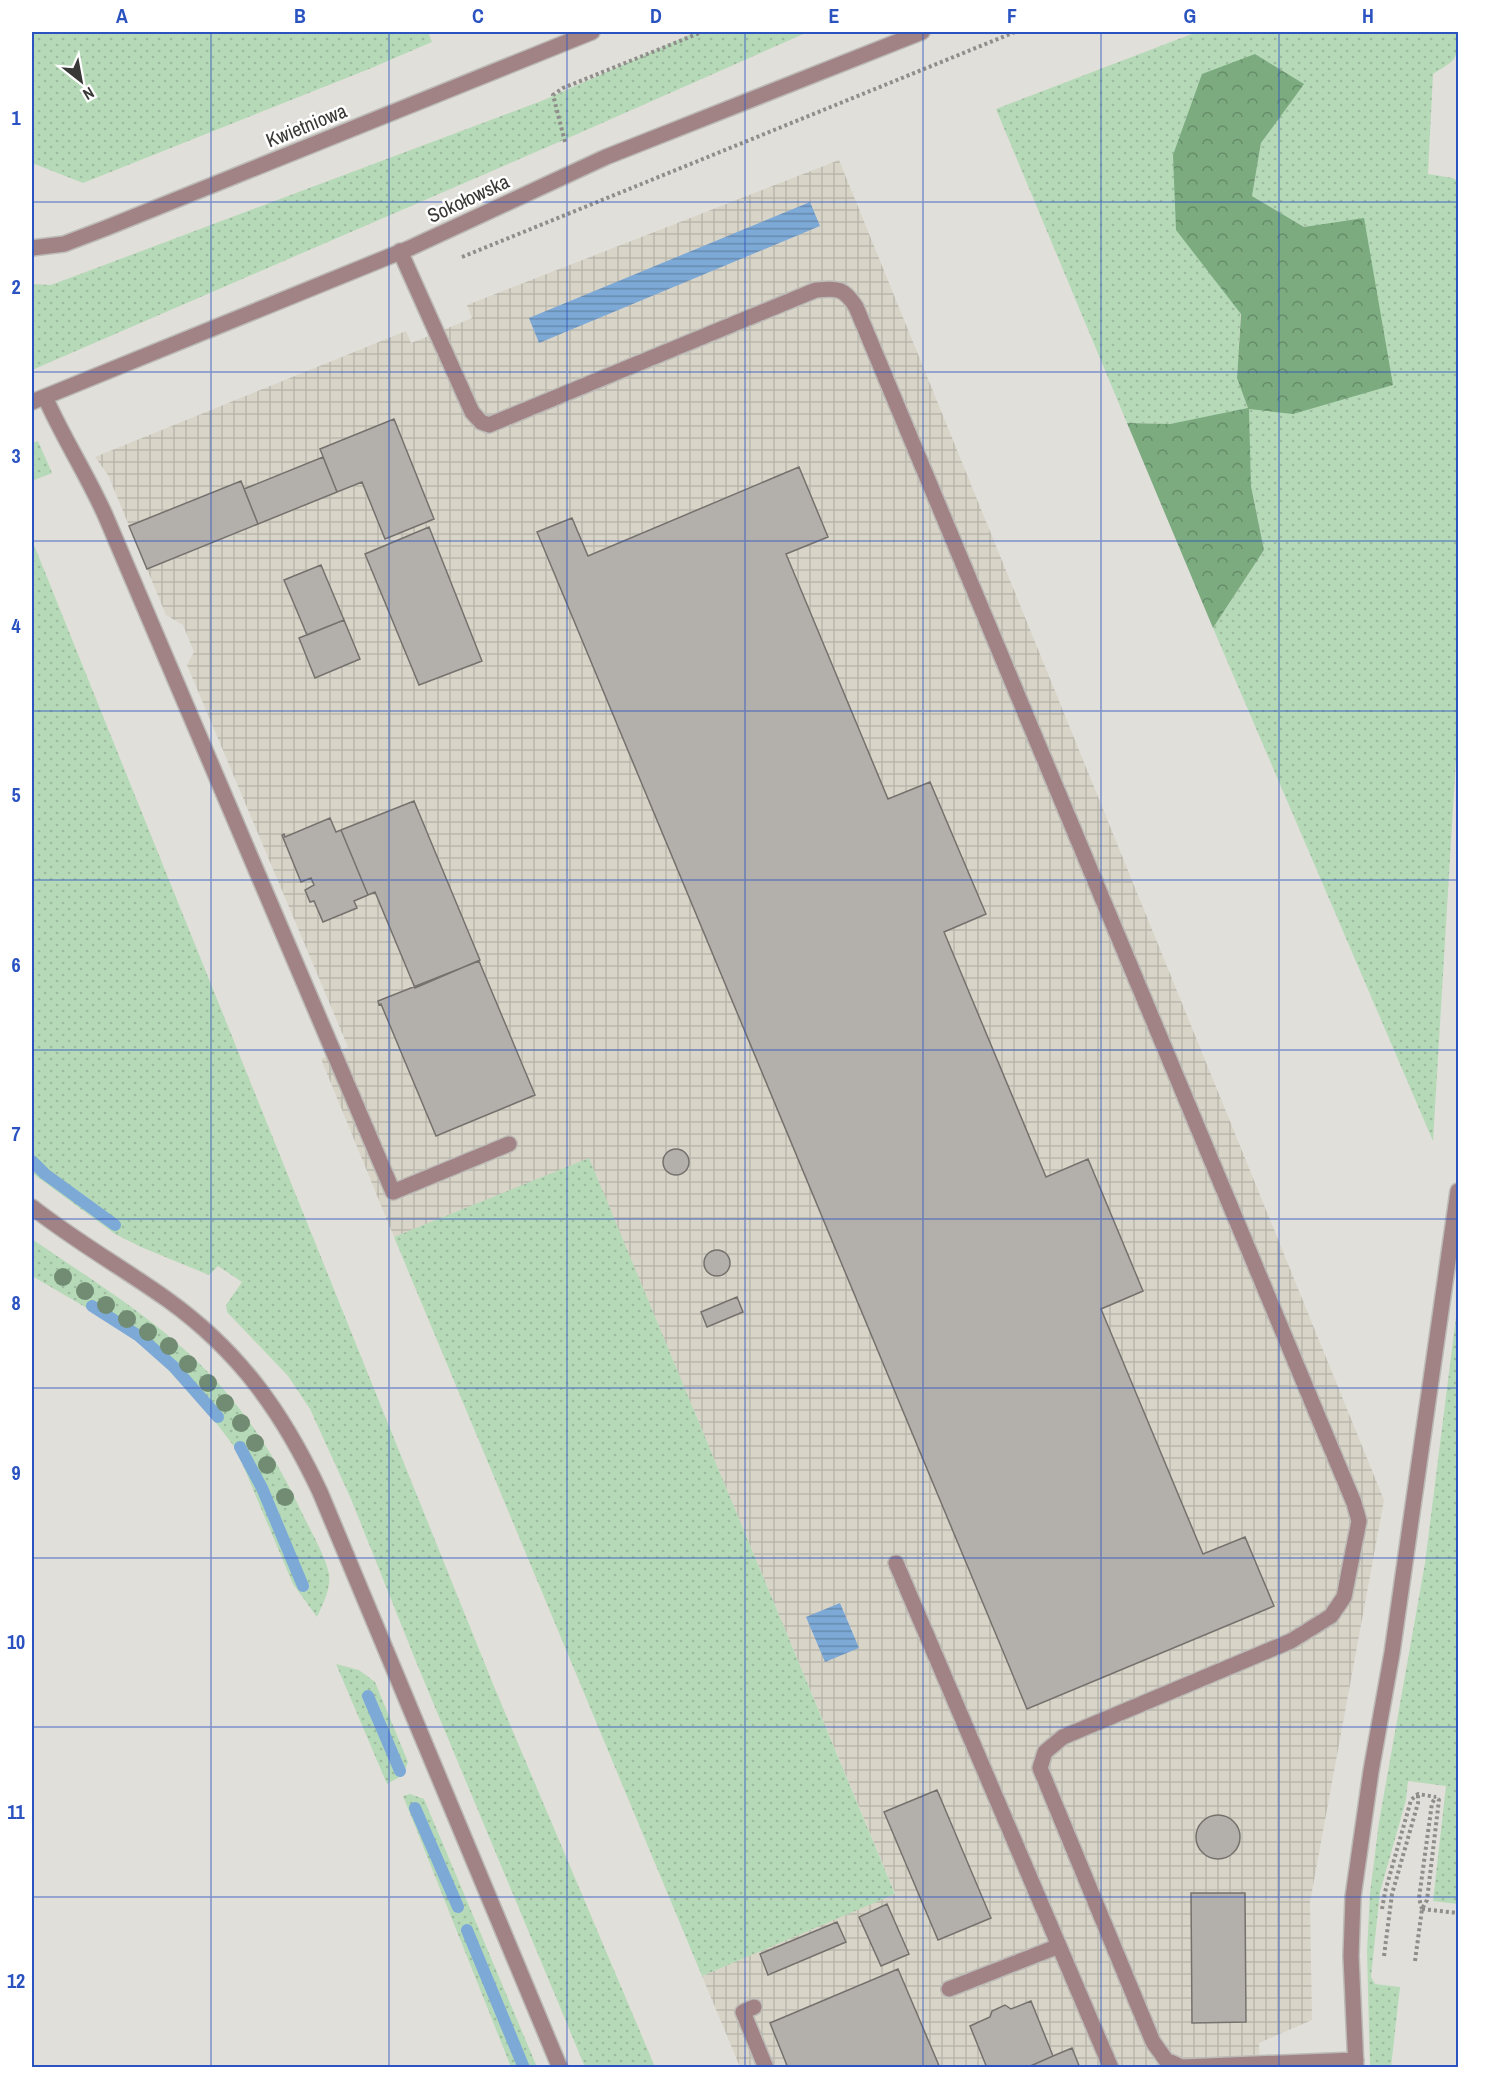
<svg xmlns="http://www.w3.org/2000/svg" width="1490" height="2099" font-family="'Archivo Narrow',sans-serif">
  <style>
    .industrial { fill: url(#industrial-grid) }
    .grass { fill: url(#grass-dots); fill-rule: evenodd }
    .forest { fill: url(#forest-crowns) }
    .water { fill: url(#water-rules) }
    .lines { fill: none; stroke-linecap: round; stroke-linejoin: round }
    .stream { stroke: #7da9d7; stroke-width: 12 }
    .building { fill: #b3afab; stroke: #75726e; stroke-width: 1.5 }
    .minor-casing { stroke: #bcbab6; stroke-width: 18 }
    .path { stroke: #8f8e8b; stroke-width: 4; stroke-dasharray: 3 3; stroke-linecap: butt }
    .minor { stroke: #a18385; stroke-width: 15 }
    .tree { fill: #718c73 }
    .grid { fill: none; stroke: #2a52c1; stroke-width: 1.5; stroke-opacity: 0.55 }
    .labels { text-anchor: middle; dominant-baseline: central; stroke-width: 5; stroke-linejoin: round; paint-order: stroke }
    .street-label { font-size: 20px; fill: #383836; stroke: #fff }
    .neatline { fill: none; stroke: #2a52c1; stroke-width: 2 }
    .grid-label { font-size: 20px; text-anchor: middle; font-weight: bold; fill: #2a52c1 }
  </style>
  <defs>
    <pattern id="industrial-grid" width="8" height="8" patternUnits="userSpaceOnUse" patternTransform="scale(1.5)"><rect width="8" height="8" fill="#d8d4c8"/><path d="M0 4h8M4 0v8" fill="none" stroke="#bab7ac"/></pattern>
    <pattern id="grass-dots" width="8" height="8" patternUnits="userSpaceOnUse" patternTransform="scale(1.5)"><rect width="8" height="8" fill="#b6dab8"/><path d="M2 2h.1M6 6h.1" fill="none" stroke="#9dbc9f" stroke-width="1.8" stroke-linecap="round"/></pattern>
    <pattern id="forest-crowns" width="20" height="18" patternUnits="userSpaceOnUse" patternTransform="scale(1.5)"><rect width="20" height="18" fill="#7bab7f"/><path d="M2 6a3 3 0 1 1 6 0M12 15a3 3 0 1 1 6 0" fill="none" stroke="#668c69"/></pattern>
    <pattern id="water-rules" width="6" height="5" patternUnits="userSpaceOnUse" patternTransform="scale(1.5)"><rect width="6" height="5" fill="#7da9d7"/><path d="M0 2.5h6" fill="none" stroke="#678baf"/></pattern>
  </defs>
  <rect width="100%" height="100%" fill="#e1dfda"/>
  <path class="industrial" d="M839 160 1384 1500 1310 1902 1312 2020 1259 2043 1260 2067H740L702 1976 895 1893 589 1159 394 1237 321 1059 348 1047 187 665 194 652 183 625 166 615 108 475 95 457 406 331 411 343 436 333 472 318 467 305Z"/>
  <path class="grass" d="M32 32H428L432 42 369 69 83 183 32 163Z
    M696 32H808L575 135 32 370V284L51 285 544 100Z
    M1197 32H1458C1458 60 1457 59 1433 74L1428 174 1453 178 1458 182V725L1433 1141 1213 628 1264 550 1251 486 1248 409 1170 424 1127 423 996 109ZM1255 54 1303 84 1261 143 1252 196 1304 227 1237 378Z
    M38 441 52 473 32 481V443Z
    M32 540 495 1689 655 2067H585L417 1664 351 1499 310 1409 288 1376 227 1312 226 1305 242 1282 218 1266 209 1275 141 1247 115 1234 32 1173Z
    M589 1158 895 1894 702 1976 394 1237Z
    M32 1239C84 1275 140 1309 187 1352 238 1398 275 1454 303 1515 310 1529 327 1560 329 1574 331 1589 323 1604 317 1617L293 1584 236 1449 207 1411 157 1358 116 1325 32 1276Z
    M1458 1301V1904L1433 1901 1446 1786 1408 1781 1406 1800 1380 1892 1371 1977 1375 1984 1400 1987 1391 2067H1370L1367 1951 1370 1893 1379 1822 1425 1563Z
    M336 1664 359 1670 375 1682 408 1762 403 1775 387 1784Z
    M410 1794 424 1799 537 2067H511L403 1796Z"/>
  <path class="forest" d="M1255 54 1304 84 1261 143 1252 196 1304 227 1364 218 1393 385 1293 414 1249 409 1251 486 1264 550 1213 628 1127 423 1170 424 1248 408 1237 378 1241 314 1176 230 1173 155 1202 74Z"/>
  <path class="water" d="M810 202 820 226 539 343 529 318Z
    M840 1603 859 1648 825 1662 806 1617Z"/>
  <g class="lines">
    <path class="stream" d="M32 1161 45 1174 115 1225
      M92 1306 139 1336 174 1367 218 1417
      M240 1447 262 1488 303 1586
      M368 1696 400 1771
      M415 1808 458 1907
      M467 1930 524 2068"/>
  </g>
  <path class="building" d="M394 419 434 519 385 539 362 482 337 492 320 449Z
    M323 457 337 492 258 524 244 489Z
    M799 467 828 537 786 554 888 799 930 782 986 914 944 932 1046 1177 1088 1159 1143 1291 1101 1309 1203 1554 1245 1537 1274 1606 1027 1709 537 532 572 518 588 556Z
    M241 481 258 524 147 569 129 526Z
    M429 527 482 661 419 685 365 554Z
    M321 565 344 620 307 635 284 580Z
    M344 620 360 659 315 678 299 638Z
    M414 801 480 960 415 988 375 892 368 895 341 830Z
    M330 818 336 832 341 830 368 895 354 901 357 908 323 922 314 901 310 902 305 890 314 885 311 878 301 882 282 835 284 834 285 837Z
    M479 961 535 1095 436 1136 381 1004 379 1005 378 1001Z
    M663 1162a13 13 0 1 1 26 0a13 13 0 1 1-26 0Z
    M704 1263a13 13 0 1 1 26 0a13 13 0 1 1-26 0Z
    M737 1297 743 1312 707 1327 701 1312Z
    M937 1790 991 1918 938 1940 884 1812Z
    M1196 1837a22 22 0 1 1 44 0a22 22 0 1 1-44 0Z
    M1191 1893H1245L1246 2022 1192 2023Z
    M887 1904 909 1954 881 1966 859 1917Z
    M837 1922 846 1942 768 1975 760 1954Z
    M898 1969 940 2068H788L770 2023Z
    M1031 2001 1053 2056 1026 2068H987L970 2026 990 2017 992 2011 1005 2005 1011 2009Z
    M1072 2048 1080 2068H1026L1053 2056Z"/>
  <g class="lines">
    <g class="minor-casing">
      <path id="minor" d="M32 248 64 244 106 228 592 32
        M400 251 472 412 481 422 489 425 816 290C838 288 844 288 856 307L1354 1503 1359 1521 1344 1597 1331 1616 1291 1641 1063 1737 1045 1752 1040 1768 1153 2042 1166 2060 1182 2067 1356 2060
        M45 397C63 438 88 476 106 517L393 1192 509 1144
        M32 402 410 248 606 157 922 32
        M32 1207C75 1241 123 1268 168 1300 240 1352 283 1413 320 1492L560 2068
        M896 1563 1111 2068
        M949 1989 1059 1946
        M754 2007 743 2012 766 2068
        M1356 2068 1351 1956 1353 1897 1371 1771 1392 1653 1458 1191"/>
    </g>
    <path class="path" d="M565 142 553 95 563 88 702 32
      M462 257 1015 32
      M1382 1909 1385 1892 1411 1800 1418 1794 1436 1797
      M1422 1909 1419 1898 1432 1803 1436 1797
      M1422 1909 1458 1913
      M1384 1956 1392 1894 1418 1803V1795
      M1415 1961 1422 1909 1427 1900 1439 1800 1436 1797"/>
    <use href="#minor" class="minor"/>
  </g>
  <g class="tree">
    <circle cx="63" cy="1277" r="9"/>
    <circle cx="85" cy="1291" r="9"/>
    <circle cx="106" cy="1305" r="9"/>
    <circle cx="127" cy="1319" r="9"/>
    <circle cx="148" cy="1332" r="9"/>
    <circle cx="169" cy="1346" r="9"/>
    <circle cx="188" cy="1364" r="9"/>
    <circle cx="208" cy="1383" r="9"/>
    <circle cx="225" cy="1403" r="9"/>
    <circle cx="241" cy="1423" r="9"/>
    <circle cx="255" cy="1443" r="9"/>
    <circle cx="267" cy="1465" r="9"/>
    <circle cx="285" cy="1497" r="9"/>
  </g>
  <path class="grid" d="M211 32V2068M389 32V2068M567 32V2068M745 32V2068M923 32V2068M1101 32V2068M1279 32V2068M32 202H1458M32 372H1458M32 541H1458M32 711H1458M32 880H1458M32 1050H1458M32 1219H1458M32 1388H1458M32 1558H1458M32 1727H1458M32 1897H1458"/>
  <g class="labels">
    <g class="street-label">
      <text transform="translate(306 125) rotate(-22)">Kwietniowa</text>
      <text transform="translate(468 198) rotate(-25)">Sokołowska</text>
    </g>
  </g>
  <rect width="1490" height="2099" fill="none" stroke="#ffffff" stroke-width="66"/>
  <g transform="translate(81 81) rotate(149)" stroke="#ffffff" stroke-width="4.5" paint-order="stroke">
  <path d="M0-4.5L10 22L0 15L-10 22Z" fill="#383836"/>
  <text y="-9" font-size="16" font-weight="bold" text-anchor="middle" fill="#383836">N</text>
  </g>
  <rect x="33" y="33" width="1424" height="2033" class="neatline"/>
  <g class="grid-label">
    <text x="122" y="23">A</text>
    <text x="300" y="23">B</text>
    <text x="478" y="23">C</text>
    <text x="656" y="23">D</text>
    <text x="834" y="23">E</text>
    <text x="1012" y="23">F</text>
    <text x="1190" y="23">G</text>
    <text x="1368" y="23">H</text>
    <text x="16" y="125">1</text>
    <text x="16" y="294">2</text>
    <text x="16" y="463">3</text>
    <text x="16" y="633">4</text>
    <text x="16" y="802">5</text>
    <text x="16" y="972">6</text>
    <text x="16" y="1141">7</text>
    <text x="16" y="1310">8</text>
    <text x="16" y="1480">9</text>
    <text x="16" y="1649">10</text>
    <text x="16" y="1819">11</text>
    <text x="16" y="1988">12</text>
  </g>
</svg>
